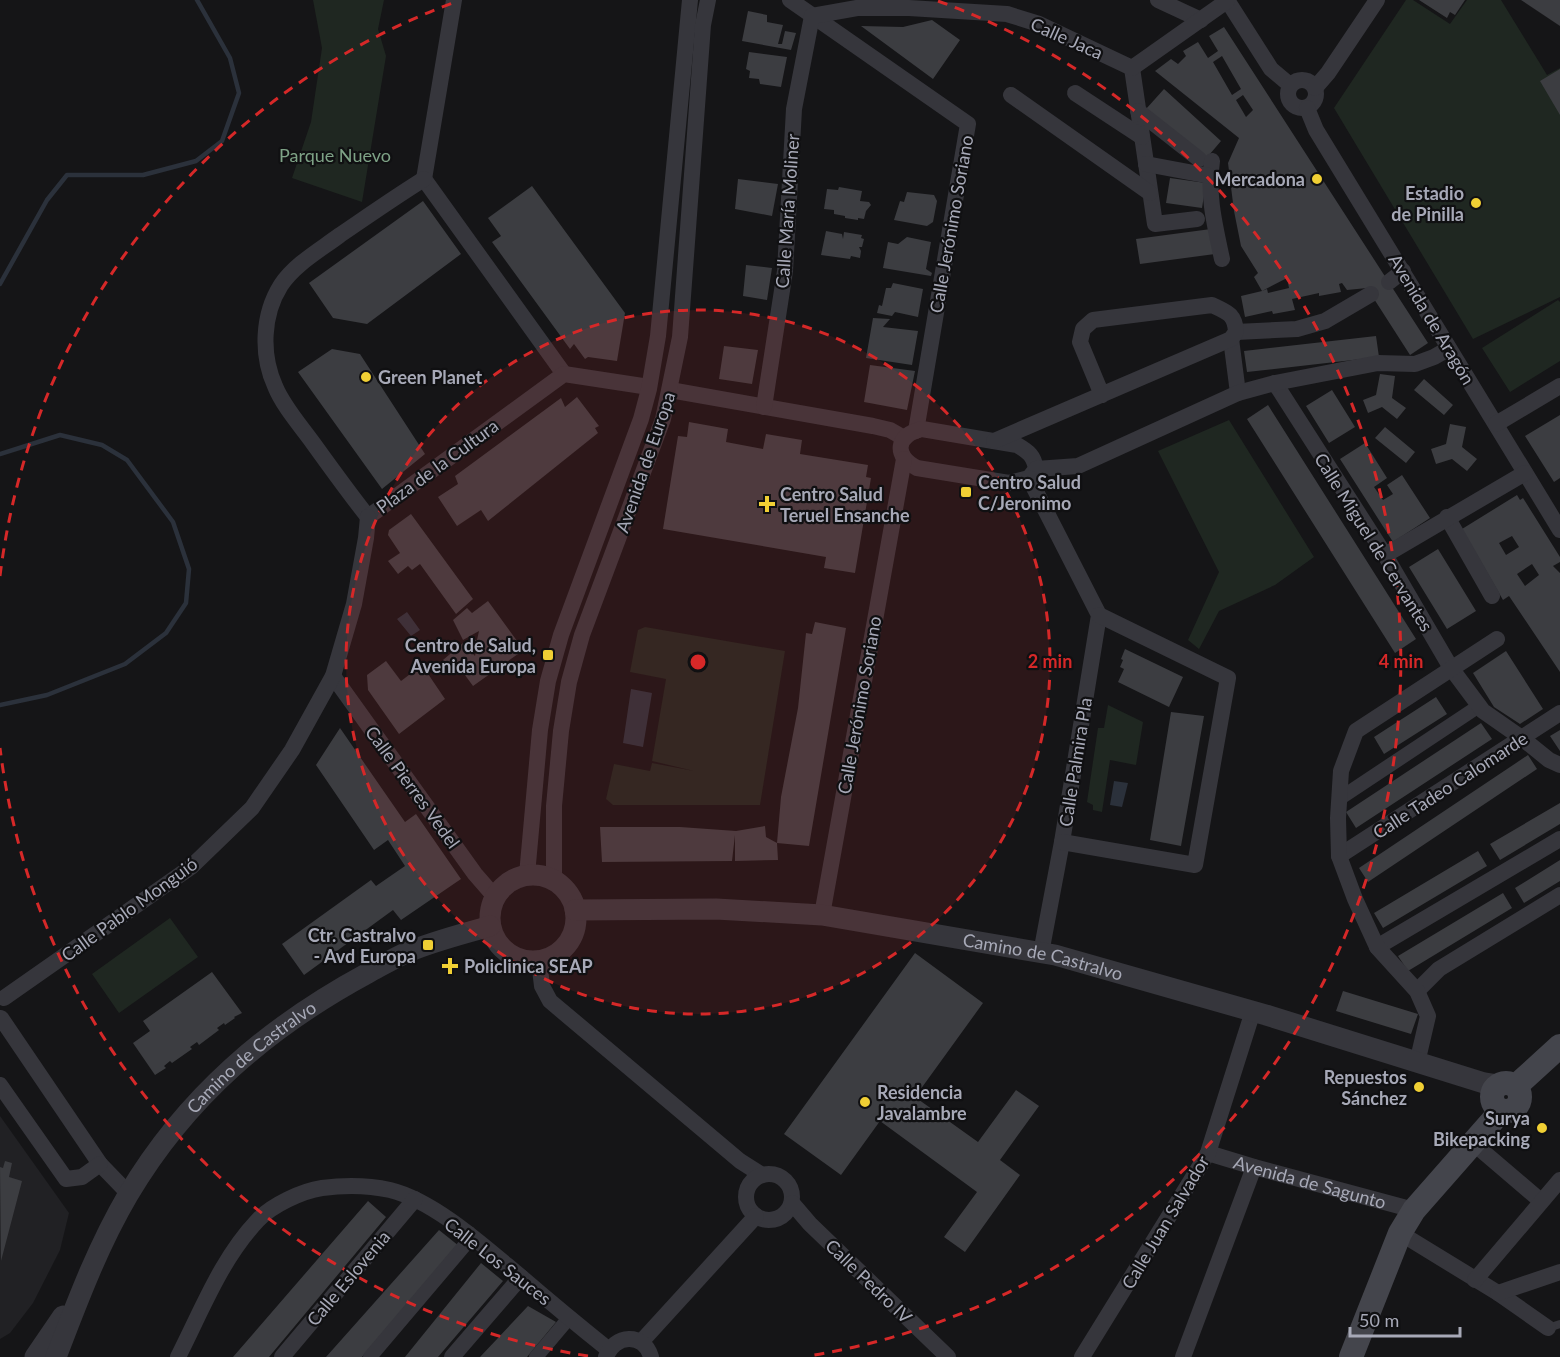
<svg xmlns="http://www.w3.org/2000/svg" width="1560" height="1357" font-family="Lato,sans-serif">
  <style>
    .built { fill: #212124 }
    .green { fill: #1f2721 }
    .water { fill: #2b313b }
    .lines { fill: none; stroke-linecap: round; stroke-linejoin: round }
    .stream { stroke: #2b313b; stroke-width: 4.5 }
    .building { fill: #3c3d41; fill-rule: evenodd }
    .service { stroke: #36363c; stroke-width: 8 }
    .pedestrian { stroke: #36363c; stroke-width: 14 }
    .minor { stroke: #36363c; stroke-width: 16 }
    .tertiary { stroke: #36363c; stroke-width: 21 }
    .secondary { stroke: #44454c; stroke-width: 24 }
    .ring { fill: none; stroke: #d62828; stroke-width: 3; stroke-dasharray: 10 8 }
    .poi-dot { fill: #f0cf34; stroke: #101012; stroke-width: 2 }
    .labels { text-anchor: middle; dominant-baseline: central; stroke-width: 4.5; stroke-linejoin: round; paint-order: stroke }
    .street-label { font-size: 18px; fill: #a7a9b7; stroke: #101012 }
    .park-label { font-size: 18px; fill: #7ea286; stroke: #101012 }
    .poi-label { font-size: 18px; font-weight: bold; fill: #a7a9b7; stroke: #101012; text-anchor: end }
    .centre { fill: #d62828; stroke: #101012; stroke-width: 3 }
    .ring-label { font-size: 18px; text-anchor: middle; font-weight: bold; fill: #d62828; stroke: #101012; stroke-width: 4.5; stroke-linejoin: round; paint-order: stroke }
  </style>
  <rect width="100%" height="100%" fill="#151517"/>
  <path class="built" d="M0 1116 69 1213 60 1250 33 1303 10 1333 0 1339Z"/>
  <path class="green" d="M313 0H384L378 29 386 56 362 202 292 178 311 122 322 48Z
    M1406 0H1413L1450 24 1467 0H1501L1547 75 1560 68V297L1473 339 1334 108Z
    M1558 300 1560 302V361L1510 392 1482 348Z
    M1229 420 1314 557 1275 585 1219 611 1199 649 1188 640 1219 572 1158 451Z
    M645 627 785 651 760 805H613L606 799 614 764 650 771 652 763 694 771 652 761 666 679 630 672 638 630Z
    M1108 705 1143 722 1136 765 1110 760 1102 812 1093 810V805L1087 802 1098 728H1104Z
    M170 918 198 957 119 1013 92 974Z"/>
  <path class="water" d="M407 612 420 630 411 636 397 619Z
    M631 689 652 693 643 747 623 743Z
    M1114 781 1128 783 1122 807 1110 805Z"/>
  <g class="lines">
    <path class="stream" d="M0 284 47 200 67 175H143L196 161 222 141 239 93 230 58 197 0
      M0 454 60 435 102 445 127 460 173 522 189 569 186 603 166 633 125 664 47 695 0 705"/>
  </g>
  <path class="building" d="M1419 0H1465L1455 15 1450 12 1447 18Z
    M1521 0H1560V26Z
    M748 11 767 15V22L783 25 778 44H782L785 31 796 33 791 50 742 41Z
    M932 20 960 40 933 79 861 26 903 27Z
    M1224 27 1428 343 1410 355 1367 288 1347 290 1342 283 1339 284 1341 292 1319 296V293L1292 299 1295 310 1273 314 1272 311 1245 317 1241 296 1262 291 1254 277 1258 273 1241 246 1234 211 1228 163 1239 138 1155 71 1171 59 1178 64 1186 56 1183 51 1198 42 1208 58 1218 51 1209 36ZM1222 56 1241 89 1232 95 1213 62ZM1243 95 1253 110 1246 117 1236 100ZM1287 278 1289 288 1268 293 1267 289 1262 291Z
    M749 52 787 57 781 87 760 84 759 79 749 78 750 71 746 69Z
    M1560 69V115L1540 81Z
    M1164 89 1221 141 1204 161 1146 109Z
    M1170 178 1206 183 1202 208 1166 203Z
    M738 179 778 184 772 216 735 209Z
    M532 186 625 313 617 361 588 357 585 359 574 344 570 349 492 242 501 236 488 218Z
    M839 187 862 191 860 201 869 202 871 205 866 211 864 219 858 218V220L845 218V216L834 214V210L824 209 827 189 838 190Z
    M907 192 934 195 937 201 933 222 927 226 894 220 900 201 904 202Z
    M423 201 461 254 367 324 333 318 309 283Z
    M1211 229 1215 254 1140 264 1136 239Z
    M826 231 842 234 843 239 844 232 862 235 861 238 864 239 862 247H859L861 251 860 258 851 256 850 259 821 255Z
    M907 237 931 242 926 269 932 273 931 276 883 268 888 242 898 244Z
    M746 265 772 268 767 300 743 296Z
    M893 283 923 289 918 317 895 312 892 316 877 313 879 305 882 306 886 288H891Z
    M873 318 890 319 883 327 918 331 912 365 866 358Z
    M1376 336 1379 357 1247 372 1244 351Z
    M724 346 758 350 752 384 719 379Z
    M332 349 360 354 425 454 382 489 298 372Z
    M870 365 915 371 907 410 864 402Z
    M1380 374 1395 376 1392 398 1406 408 1397 419 1382 407 1368 413 1363 400 1376 395Z
    M1424 379 1453 405 1444 415 1414 390Z
    M1332 390 1355 427 1329 443 1306 406Z
    M577 397 599 426 595 428 598 433 488 521 481 510 457 526 438 497 458 484 455 476 561 398 565 407Z
    M1268 405 1416 639 1395 653 1247 419Z
    M1560 415V478L1554 482 1525 436Z
    M689 422 728 429 726 442 763 449 766 434 802 440 800 454 868 465 866 477 871 478 855 573 824 568 826 557 663 529 678 436 687 437Z
    M1450 424 1466 427 1462 447 1477 459 1467 471 1452 459 1436 464 1431 449 1446 444Z
    M1385 427 1415 452 1406 463 1375 438Z
    M1365 443 1387 478 1374 487 1383 500 1393 494 1387 485 1402 475 1430 518 1393 542 1340 459Z
    M1517 495 1520 500 1523 498 1560 557V562L1553 566 1560 573V672L1509 596 1503 600 1462 529ZM1512 536 1519 547 1506 555 1499 543ZM1532 564 1539 575 1525 586 1517 574Z
    M411 514 473 599 456 614 420 564 412 570 408 566 398 574 388 561 400 553 388 535 389 530Z
    M1438 549 1476 611 1447 629 1409 567Z
    M488 601 520 645 515 649 518 654 473 686 462 671 454 675 443 660 463 643 475 656 477 647 469 646 470 640H477L479 631 463 640 453 620 467 608 472 613Z
    M815 622 846 628 809 846 777 843 778 860 735 861V835L732 861 602 862 600 827H680L736 831 765 826 766 837 777 843 781 797 798 708 806 633 812 634Z
    M1125 649 1183 677 1169 707 1118 682 1124 669 1120 667 1123 660 1121 659Z
    M1506 651 1543 709 1520 724 1494 707 1473 673Z
    M386 661 401 681 422 665 445 699 399 734 368 690 367 675Z
    M1436 697 1447 714 1384 754 1374 737Z
    M1171 712 1204 716 1181 846 1150 840Z
    M1481 723 1492 739 1356 828 1346 812Z
    M340 728 405 822 416 814 461 879 401 920 393 910 304 975 282 944 371 880 376 886 405 866 388 840 374 850 316 765Z
    M1560 730V751L1550 736Z
    M1528 755 1537 769 1368 882 1359 868Z
    M1560 803V824L1500 860 1490 844Z
    M1478 851 1487 866 1383 928 1374 913Z
    M1560 860V881L1524 903 1515 888Z
    M1503 893 1512 908 1408 971 1398 956Z
    M915 953 983 1003 915 1097 978 1142 1016 1090 1039 1106 1000 1160 1020 1175 965 1252 944 1237 977 1192 880 1121 841 1175 784 1134Z
    M212 972 242 1013 234 1017 235 1018 225 1025 224 1023 217 1028 219 1030 199 1045 197 1042 190 1047 192 1049 172 1063 170 1061 164 1066 166 1068 155 1075 133 1043 150 1031 143 1021Z
    M1343 991 1418 1014 1411 1034 1336 1011Z
    M5 1161 12 1163 9 1177 22 1181 1 1261 0 1167 3 1168Z
    M368 1201 386 1217 269 1357H233Z
    M439 1230 459 1246 362 1357H326Z
    M481 1263 503 1281 438 1357H405Z
    M528 1306 556 1322 527 1357H480Z"/>
  <g class="lines">
    <path class="service" d="M1548 1328 1560 1324"/>
    <path class="pedestrian" d="M1339 799 1479 706
      M370 1357 465 1245 469 1233
      M536 1357 569 1318"/>
    <g class="minor">
      <path d="M790 0 968 124 916 431"/>
      <path d="M1158 0 1201 20"/>
      <path d="M1227 0 1271 69 1290 85"/>
      <path d="M1132 68 1155 224 1197 219"/>
      <circle cx="1302" cy="94" r="14"/>
      <path d="M1315 88 1328 73 1377 0"/>
      <path d="M1075 93 1142 137"/>
      <path d="M1011 95 1150 193"/>
      <path d="M1307 108 1316 130 1560 530"/>
      <path d="M1138 111 1199 159"/>
      <path d="M1212 161C1207 195 1215 226 1222 259"/>
      <path d="M1146 164 1210 176"/>
      <path d="M424 179 564 374"/>
      <path d="M424 179 454 0"/>
      <path d="M1389 282 1403 271"/>
      <path d="M1236 332 1297 329 1325 321 1371 294"/>
      <path d="M1231 339 1238 393"/>
      <path d="M1275 383 1385 555 1451 668 1483 711 1523 739 1549 760 1560 765"/>
      <path d="M670 390 873 426 890 430 904 438"/>
      <path d="M764 407 785 271 794 109 812 16 857 8H909L1007 14 1039 24 1132 68 1227 1"/>
      <path d="M1496 424 1560 386"/>
      <path d="M922 429 1017 445C1029 452 1034 456 1036 469L1029 478 1009 483 917 468C893 456 896 435 922 429Z"/>
      <path d="M994 441 1231 339 1236 332C1235 314 1227 312 1212 305L1093 320 1083 329 1080 342 1102 395"/>
      <path d="M1036 469 1078 466 1238 393 1275 383 1378 363 1415 364 1434 357 1448 349"/>
      <path d="M1029 478 1099 615 1062 842 1041 953"/>
      <path d="M368 517C349 493 331 468 313 443 300 425 283 406 275 386 261 355 262 315 281 285 295 264 320 250 340 235 368 216 395 197 424 179"/>
      <path d="M368 517 564 374 649 387"/>
      <path d="M1447 517 1492 596"/>
      <path d="M1385 555 1525 473"/>
      <path d="M333 676 475 874 495 897"/>
      <path d="M1062 842 1195 865 1228 678 1099 615"/>
      <path d="M1339 856 1560 713"/>
      <path d="M527 875 540 730 548 681 561 635 641 419 649 389 658 336 690 0"/>
      <path d="M554 880V806L561 731 569 682 582 635 663 419 680 337 703 25 708 0"/>
      <path d="M822 915 904 459"/>
      <path d="M1377 947 1560 839"/>
      <path d="M539 961 542 986 550 1001 740 1161 762 1175"/>
      <path d="M1417 991 1439 969 1560 895"/>
      <path d="M4 998 191 867 252 808 292 750 333 676 354 604 366 538 368 517"/>
      <path d="M1 1018 100 1164 129 1194"/>
      <path d="M1417 1063 1428 1016 1417 991 1377 947 1355 899 1339 856 1338 818 1341 771 1356 731 1497 639"/>
      <path d="M0 1085 66 1179 82 1177 100 1164"/>
      <path d="M1473 1143 1541 1201"/>
      <path id="s1" d="M1208 1153 1254 1167 1414 1210"/>
      <circle cx="769" cy="1197" r="23"/>
      <path d="M792 1203 810 1224 948 1357"/>
      <path d="M1400 1233 1498 1293 1548 1328"/>
      <path d="M1475 1280 1560 1180"/>
      <path d="M1498 1293 1560 1272"/>
      <path d="M641 1342 756 1216"/>
      <path d="M178 1357C202 1310 221 1259 258 1220 272 1205 302 1191 322 1188 345 1185 367 1185 390 1190 435 1201 486 1248 521 1277 550 1302 579 1326 609 1350"/>
      <path d="M282 1357 415 1199"/>
      <path d="M452 1357 521 1277"/>
      <path d="M606 1357C614 1334 644 1332 651 1357"/>
      <path d="M1082 1357 1208 1153 1253 1011"/>
      <path d="M1183 1357 1254 1167"/>
    </g>
    <g class="tertiary">
      <circle cx="533" cy="918" r="43"/>
      <path id="s2" d="M575 910 716 909 822 915 1055 955 1266 1015 1484 1083 1497 1085"/>
      <path d="M35 1357 63 1316"/>
      <path id="s3" d="M56 1357C77 1302 98 1246 128 1195 186 1097 268 1027 368 973 381 966 394 958 408 952 434 941 463 934 490 926"/>
    </g>
    <path class="secondary" d="M1492 1097a14 14 0 1 1 28 0a14 14 0 1 1-28 0Z
      M1516 1086 1560 1046
      M1351 1357 1400 1233 1414 1210 1501 1111"/>
  </g>
  <circle cx="698" cy="662" r="352" fill="#d62828" fill-opacity=".12"/>
  <g class="ring">
    <circle cx="698" cy="662" r="352"/>
    <path d="M588 1356A703 703 0 0 1 0 748M0 576A703 703 0 0 1 458 1M938 1A703 703 0 0 1 808 1356"/>
  </g>
  <g class="poi-dot">
    <circle cx="1317" cy="179" r="6"/>
    <circle cx="1476" cy="203" r="6"/>
    <circle cx="366" cy="377" r="6"/>
    <rect x="960" y="486" width="12" height="12" rx="3"/>
    <path d="M764 495h6v6h6v6h-6v6h-6v-6h-6v-6h6z"/>
    <rect x="542" y="649" width="12" height="12" rx="3"/>
    <rect x="422" y="939" width="12" height="12" rx="3"/>
    <path d="M447 957h6v6h6v6h-6v6h-6v-6h-6v-6h6z"/>
    <circle cx="1419" cy="1087" r="6"/>
    <circle cx="865" cy="1102" r="6"/>
    <circle cx="1542" cy="1128" r="6"/>
  </g>
  <g class="labels">
    <g class="street-label">
      <text transform="translate(1067 38) rotate(24)">Calle Jaca</text>
      <text transform="translate(787 211) rotate(-86)">Calle María Moliner</text>
      <text transform="translate(951 224) rotate(-80)">Calle Jerónimo Soriano</text>
      <text transform="translate(1432 319) rotate(59)">Avenida de Aragón</text>
      <text transform="translate(645 462) rotate(-71)">Avenida de Europa</text>
      <text transform="translate(437 466) rotate(-36)">Plaza de la Cultura</text>
      <text transform="translate(1374 542) rotate(58)">Calle Miguel de Cervantes</text>
      <text transform="translate(859 705) rotate(-80)">Calle Jerónimo Soriano</text>
      <text transform="translate(1075 762) rotate(-81)">Calle Palmira Pla</text>
      <text transform="translate(1450 785) rotate(-33)">Calle Tadeo Calomarde</text>
      <text transform="translate(413 787) rotate(54)">Calle Pierres Vedel</text>
      <text transform="translate(129 909) rotate(-36)">Calle Pablo Monguió</text>
      <text stroke="none"><textPath href="#s2" startOffset="472">Camino de Castralvo</textPath></text>
      <text stroke="none"><textPath href="#s3" startOffset="364">Camino de Castralvo</textPath></text>
      <text stroke="none"><textPath href="#s1" startOffset="106">Avenida de Sagunto</textPath></text>
      <text transform="translate(1165 1222) rotate(-59)">Calle Juan Salvador</text>
      <text transform="translate(498 1261) rotate(38)">Calle Los Sauces</text>
      <text transform="translate(348 1278) rotate(-50)">Calle Eslovenia</text>
      <text transform="translate(869 1281) rotate(44)">Calle Pedro IV</text>
    </g>
    <g class="park-label">
      <text x="335" y="155">Parque Nuevo</text>
    </g>
    <g class="poi-label">
      <text x="1305" y="179">Mercadona</text>
      <text x="1464" y="193">Estadio<tspan x="1464" dy="21">de Pinilla</tspan></text>
      <text x="378" y="377" text-anchor="start">Green Planet</text>
      <text x="978" y="482" text-anchor="start">Centro Salud<tspan x="978" dy="21">C/Jeronimo</tspan></text>
      <text x="780" y="494" text-anchor="start">Centro Salud<tspan x="780" dy="21">Teruel Ensanche</tspan></text>
      <text x="536" y="645">Centro de Salud,<tspan x="536" dy="21">Avenida Europa</tspan></text>
      <text x="416" y="935">Ctr. Castralvo<tspan x="416" dy="21">- Avd Europa</tspan></text>
      <text x="464" y="966" text-anchor="start">Policlinica SEAP</text>
      <text x="1407" y="1077">Repuestos<tspan x="1407" dy="21">Sánchez</tspan></text>
      <text x="877" y="1092" text-anchor="start">Residencia<tspan x="877" dy="21">Javalambre</tspan></text>
      <text x="1530" y="1118">Surya<tspan x="1530" dy="21">Bikepacking</tspan></text>
    </g>
  </g>
  <circle cx="698" cy="662" r="9" class="centre"/>
  <g class="ring-label">
    <text x="1050" y="668">2 min</text>
    <text x="1401" y="668">4 min</text>
  </g>
  <path d="M1350 1327v9h110v-9" fill="none" stroke="#a7a9b7" stroke-width="3"/>
  <text x="1359" y="1327" font-size="18" fill="#a7a9b7" stroke="#101012" stroke-width="4.5" paint-order="stroke">50 m</text>
</svg>
